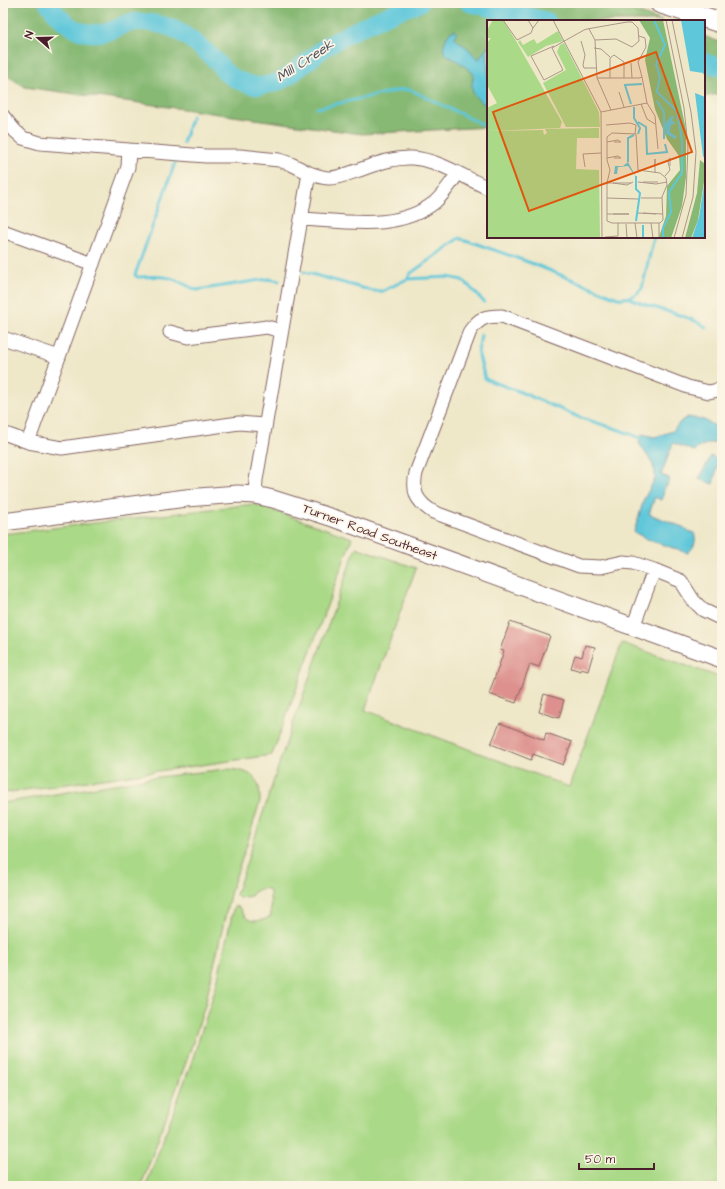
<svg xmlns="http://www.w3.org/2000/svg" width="725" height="1189" font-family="'Architects Daughter',sans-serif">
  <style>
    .green { fill: #aad987; stroke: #7a7c59 }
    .forest { fill: #87b974; stroke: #686c50 }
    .water { fill: #5ec7da; stroke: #547382 }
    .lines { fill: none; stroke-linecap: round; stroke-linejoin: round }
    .stream { stroke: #5ec7da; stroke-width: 3 }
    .river { stroke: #5ec7da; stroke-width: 18 }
    .building { fill: #dd908d }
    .minor-casing { stroke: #836562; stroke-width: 15 }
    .major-casing { stroke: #836562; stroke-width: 19 }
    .highway-casing { stroke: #836562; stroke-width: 22 }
    .minor { stroke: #fff; stroke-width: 13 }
    .major { stroke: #fff; stroke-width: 17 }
    .highway { stroke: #fff; stroke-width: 20 }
    .labels { text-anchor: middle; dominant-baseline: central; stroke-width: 3.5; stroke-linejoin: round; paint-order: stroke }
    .street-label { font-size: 13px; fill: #4a1f2b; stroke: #fcf5e5 }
    .water-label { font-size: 14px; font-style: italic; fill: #505160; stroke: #fcf5e5 }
    .inset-river { fill: none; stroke: #5ec7da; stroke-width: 2 }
    .inset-road { fill: none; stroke: #ac9789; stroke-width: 1 }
    .view { fill: #e0560e; fill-opacity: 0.15; stroke: #e0560e; stroke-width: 2 }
    .inset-edge { fill: none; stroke: #4a1f2b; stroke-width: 2 }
  </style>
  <rect width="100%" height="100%" fill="#fcf5e5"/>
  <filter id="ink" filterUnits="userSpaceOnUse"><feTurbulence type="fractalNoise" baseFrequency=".025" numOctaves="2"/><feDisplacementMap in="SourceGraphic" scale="8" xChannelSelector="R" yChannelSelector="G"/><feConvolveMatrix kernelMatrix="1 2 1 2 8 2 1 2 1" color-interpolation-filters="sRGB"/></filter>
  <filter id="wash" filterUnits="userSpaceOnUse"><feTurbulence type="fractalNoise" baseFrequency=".012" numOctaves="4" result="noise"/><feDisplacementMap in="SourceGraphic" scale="16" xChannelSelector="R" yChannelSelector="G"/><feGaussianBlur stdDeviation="0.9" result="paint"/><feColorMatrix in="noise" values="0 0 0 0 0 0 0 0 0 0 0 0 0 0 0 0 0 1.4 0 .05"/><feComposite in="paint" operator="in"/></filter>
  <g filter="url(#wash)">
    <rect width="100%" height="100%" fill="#eee7c8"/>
    <path class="green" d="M254 504 352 538 272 755 3 793V534Z
      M356 547 416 568 365 710 569 787 622 643 722 678V1186H146L191 1064 216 987 234 906 239 907C246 919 248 923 262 920 266 919 268 918 271 916L270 892 268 889C262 887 254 891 251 896L239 898 236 895 284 749Z
      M226 769C248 770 261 775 260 801L247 844 231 890 205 1005 190 1051 141 1186H3V803L150 778Z"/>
    <path class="forest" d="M3 3H612L662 21H488V127L362 134 25 87 3 73Z
      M704 36 722 43V93L704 97Z"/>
    <path class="water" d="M454 30 456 31 455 38C460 44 466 46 469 49 473 54 474 56 479 59L488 46V107C473 96 469 93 474 74 469 70 464 65 459 62 448 55 439 55 446 39 447 35 450 32 454 30Z
      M688 417 704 420 715 426H722V442C711 442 702 444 694 451L673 443 661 475 669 478 667 486H665L663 491 664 492 661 500 655 497 649 514 685 528 688 531 694 533C697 542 694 547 688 553L681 551 679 549 673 548 647 539 634 532 644 499 655 479V472L652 463 639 443 642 434 654 437 658 436 673 431 681 421Z
      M711 456 719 460 713 484 699 479Z"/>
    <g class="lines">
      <path class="stream" d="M317 108 405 89 413 91 488 127
        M183 143 192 116
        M175 163 135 275 137 277C149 277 162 275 173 279 182 282 188 287 197 290L261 280 269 279 279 281
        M304 272 373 291H383L407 279 448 277 462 280 468 285 484 302
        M407 279 411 273 460 238 531 263 618 298C628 299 636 296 642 288L654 237
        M629 298C653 310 683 312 706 327
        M481 335 478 352 485 379 518 391 581 418 617 429 643 439"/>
      <path class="river" d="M48 3C64 26 83 40 112 30 117 29 123 24 128 23 147 20 171 25 186 36 196 43 206 51 214 59 219 63 222 69 226 73 234 79 247 85 257 86 262 86 269 84 275 83 288 80 314 55 327 46 357 28 387 14 420 3
        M469 3 547 21
        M704 62 722 68"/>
    </g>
    <g id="blocks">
      <path class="building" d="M510 622 550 636 539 667 530 664 516 703 489 694 504 651 500 650Z
        M585 645 595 647 588 671 581 669V671L571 668 575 655 582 657Z
        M544 694 564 700 559 718 539 712Z
        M500 723 544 740 546 733 572 742 563 765 533 754 531 760 491 744Z"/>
    </g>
  </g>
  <g filter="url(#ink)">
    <use href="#blocks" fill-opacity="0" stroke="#836562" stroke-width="1"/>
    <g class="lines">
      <g class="minor-casing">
        <path id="minor" d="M3 116 15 131 23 138 40 143 129 150 128 167 28 442 3 433
          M129 150 206 156H240L279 160 291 164 309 173 256 480 255 495
          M309 173C315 175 322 178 329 178 338 178 348 174 356 171 374 165 392 157 412 158 440 160 463 177 488 188
          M301 219C345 221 398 232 435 202 444 194 451 183 458 173
          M3 231 93 264
          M170 332 188 337 267 327 281 331
          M3 338 59 357
          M722 389 709 392 688 387 502 316C486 316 480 317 470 331L416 473C412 492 416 501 433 512L579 566 601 567 623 562 633 563 654 570 681 581 693 600 703 610 722 619
          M28 442 62 448 239 423 265 425
          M633 627 654 570"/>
      </g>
      <g class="major-casing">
        <path id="major" d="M3 522 186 498 238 494 255 495 273 499 333 518 722 659"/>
      </g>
      <g class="highway-casing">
        <path id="highway" d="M660 3 722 23"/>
      </g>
      <use href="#minor" class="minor"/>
      <use href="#major" class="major"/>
      <use href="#highway" class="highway"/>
    </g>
  </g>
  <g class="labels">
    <g class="street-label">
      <text transform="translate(370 532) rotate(20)">Turner Road Southeast</text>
    </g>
    <g class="water-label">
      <text transform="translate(305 61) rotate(-33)">Mill Creek</text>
    </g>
  </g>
  <g transform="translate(487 20)">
    <rect width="218" height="218" fill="#eee7c8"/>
    <path d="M6 0H16L29 21 75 102 73 108 0 111V88L10 83 0 65V23L4 18H0V10ZM71 11 76 21 59 26 41 37 31 22 33 20 36 25 47 19 50 24ZM77 23 112 92 113 107H79L56 63 79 50 70 32 73 25ZM112 108V118H90L89 149 112 150 113 218H0V111L56 110 57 115 60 113 58 109Z" fill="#aad987"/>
    <path d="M152 0H176L199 110V157L195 186 184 218 172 217 179 196 180 166 193 150 192 136 180 119 168 89 158 40 163 18ZM213 140 218 144V156L211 200 204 218H198L210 173Z" fill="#87b974"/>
    <path d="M194 0H218V57L216 53 203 51ZM208 73 218 77V139L216 136ZM184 96H187L185 101 189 103 184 105 183 112 190 117 188 119 179 114 178 104ZM141 142 149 157 141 146 131 147 130 154H127L128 146H136ZM218 159V218H205L212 197Z" fill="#5ec7da"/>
    <path class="inset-river" d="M167 0 178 25 169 44 173 57 170 72 190 91 195 121V153L182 172 184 192 176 208V218M170 81 177 92V119M144 84 138 65 155 64M147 87V98L153 108 151 114M151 102 159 107 160 134 180 132 178 124M141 142V118L147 115M149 156V169L153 173 149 201M156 218V205"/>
    <path class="inset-road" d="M16 0 30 20 44 13 46 8M41 0 46 8 52 0M66 0 114 92 115 218M179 0 197 88 201 127 199 175 187 218M185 0 204 92 209 132 206 177 195 218M108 20 110 58H152L155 57 151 42 159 27 158 18 152 16M94 21 98 35 96 45 97 48H110M67 26 44 36 57 60 76 50 65 28 97 10 100 9 140 2H145L151 8 152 21 145 27 129 19 108 20 102 9M107 28 114 29 123 37M144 43 145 58M110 58 124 90M123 58V38L127 35 137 42V58M132 72 137 87M160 83 168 96 171 129M154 84 160 99 168 104M114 92 160 83 155 57M119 105 143 103 149 105 148 114M125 113 149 114 151 150 173 153 179 158 180 165 175 177 176 200 173 203H125L120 201V163L123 150 120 140V117ZM120 122 131 120 134 122H127M120 138 131 136 134 138H127M98 147 96 134 114 133M168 153V139V146M178 156 183 150 181 142 183 138V146M151 162 169 164 180 162M156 162H171M120 163H144M126 163 140 165 146 162M120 178 151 179M154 178H175M151 193 169 194M156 193 176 194M120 194H142H126M148 203 150 218M164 203 166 218M139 204 140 218M118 217 131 216V203M172 218V203"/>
    <path class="view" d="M169 32 205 132 42 191 6 92Z"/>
    <rect width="218" height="218" class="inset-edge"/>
  </g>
  <rect width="725" height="1189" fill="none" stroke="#fcf5e5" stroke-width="16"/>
  <g transform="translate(38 38) rotate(290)" stroke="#fcf5e5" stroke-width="3" paint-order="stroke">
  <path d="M0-3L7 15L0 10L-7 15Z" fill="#4a1f2b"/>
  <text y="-6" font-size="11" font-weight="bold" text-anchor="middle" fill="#4a1f2b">N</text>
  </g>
  <path d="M579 1163v6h75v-6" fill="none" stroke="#4a1f2b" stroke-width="2"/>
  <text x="585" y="1163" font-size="12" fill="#4a1f2b" stroke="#fcf5e5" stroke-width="3" paint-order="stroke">50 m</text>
</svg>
